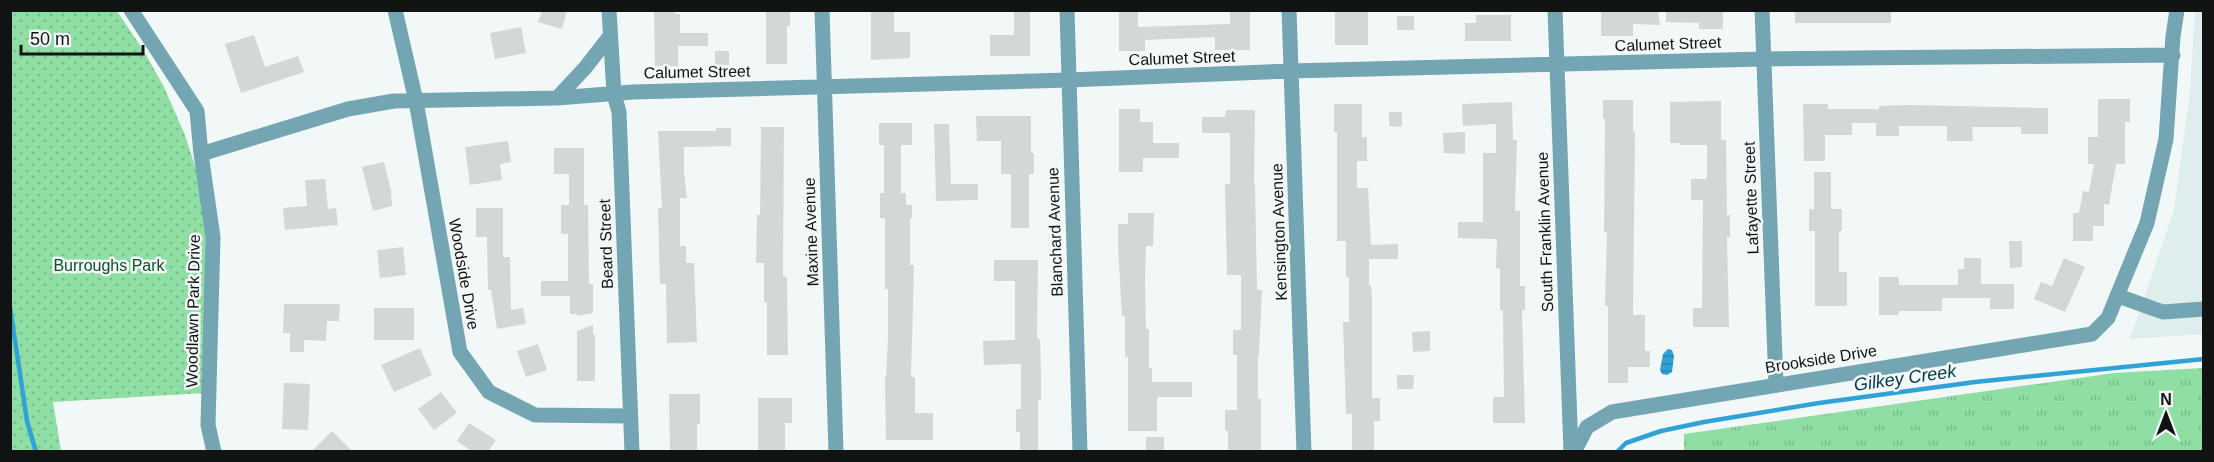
<svg xmlns="http://www.w3.org/2000/svg" width="2214" height="462" font-family="Arial,sans-serif">
  <style>
    .built { fill: #ddeeed }
    .grass { fill: url(#grass-tufts) }
    .park { fill: url(#park-dots) }
    .water { fill: url(#water-rules) }
    .lines { fill: none; stroke-linecap: round; stroke-linejoin: round }
    .stream { stroke: #30a2d8; stroke-width: 4.5 }
    .building { fill: #d2d8d6 }
    .minor { stroke: #73a6b2; stroke-width: 15 }
    .labels { text-anchor: middle; dominant-baseline: central; stroke-width: 5; stroke-linejoin: round; paint-order: stroke }
    .street-label { font-size: 16px; fill: #121414; stroke: #f1f8f7 }
    .park-label { font-size: 16px; fill: #0d5028; stroke: #f1f8f7 }
    .water-label { font-size: 18px; font-style: italic; fill: #04354b; stroke: #f1f8f7 }
  </style>
  <defs>
    <pattern id="grass-tufts" width="24" height="20" patternUnits="userSpaceOnUse" patternTransform="scale(1.5)"><rect width="24" height="20" fill="#8fdea3"/><path d="M3 7l-1-3M5 7V3M7 7l1-3M15 17l-1-3M17 17v-4M19 17l1-3" fill="none" stroke="#7abe8b"/></pattern>
    <pattern id="park-dots" width="8" height="8" patternUnits="userSpaceOnUse" patternTransform="scale(1.5)"><rect width="8" height="8" fill="#8fdea3"/><path d="M2 2h.1M6 6h.1" fill="none" stroke="#7abe8b" stroke-width="1.8" stroke-linecap="round"/></pattern>
    <pattern id="water-rules" width="6" height="5" patternUnits="userSpaceOnUse" patternTransform="scale(1.5)"><rect width="6" height="5" fill="#30a2d8"/><path d="M0 2.5h6" fill="none" stroke="#2783ae"/></pattern>
  </defs>
  <rect width="100%" height="100%" fill="#f1f8f7"/>
  <path class="built" d="M2195 11H2203V334L2130 339 2174 210 2190 91Z"/>
  <path class="grass" d="M2203 368V451H1684V434L2114 373Z"/>
  <path class="park" d="M10 11H117L145 53 164 87 185 135 199 179 206 214 204 393 53 402 61 451H11Z"/>
  <path class="water" d="M1668 349 1672 350 1674 356 1672 372 1667 375 1662 374 1660 370 1663 354Z"/>
  <g class="lines">
    <path class="stream" d="M10 307 27 421 36 452
      M1617 452 1626 443 1661 431 1704 422 1819 403 1975 382 2204 359"/>
  </g>
  <path class="building" d="M542 10H567L562 29 538 22Z
    M654 10H675V14H680V33H708V46H678V66H655Z
    M766 10H790V26H787V64H766Z
    M871 10H894V32H910V58L871 60Z
    M1014 10H1030V56H990V35H1014Z
    M1119 10H1138V27L1230 24V10H1250V50H1215V37L1145 40V51H1119Z
    M1335 10H1368V45H1335Z
    M1658 10 1660 25 1633 24V36H1601V11Z
    M1666 10H1723V29H1699V23L1666 22Z
    M1795 10H1891V23H1795Z
    M1476 15H1511V41H1465V23H1476Z
    M1397 16H1414V30H1397Z
    M521 27 526 53 495 59 490 33Z
    M254 35 265 67 298 56 304 72 241 93 225 44Z
    M715 51H729V65H715Z
    M2098 99H2130V122H2125V164H2116L2109 205 2104 204V226H2093V241H2073V213H2079L2083 191 2089 192 2094 164H2088V137H2098Z
    M1603 100H1633V132H1635L1633 315H1645V351H1650V367H1628V383H1608V306H1605L1607 232H1604L1605 119H1603Z
    M1721 101V140H1726L1727 215H1730V237H1727L1729 327H1693V308H1702L1703 200H1691V179H1707V145H1679V143H1670V102Z
    M1512 102 1513 140H1517L1515 211H1520V286H1525V310H1522L1525 423H1493V397H1504L1503 310H1500V269L1496 268 1497 239 1458 238V222H1483V153H1496V124L1463 126 1462 104Z
    M1334 104H1362V137H1367V161H1357V188H1368L1371 245 1398 244V259H1369V285H1371L1372 299V398H1380V421H1374V452H1352V414H1346L1343 322H1349V277H1346V241H1337V132H1334Z
    M1803 104H1828V109H1879V106L1909 105 2048 108V134H2021V127H1972L1973 141H1947V126H1899V136H1876V123H1852V135H1825V161H1804Z
    M1119 109H1140V122H1153V143H1179V158H1143V172H1119Z
    M1226 110H1255L1254 184H1255L1257 290H1262L1259 355H1258V399H1261V452H1228V431H1225V410H1237V355H1233V330H1241V275H1227L1225 184H1230V133H1202V117H1225Z
    M1389 112H1402V127L1389 126Z
    M976 116H1031V153H1034V174H1029V228H1011V174H1001V141H977Z
    M879 123H912V145H901V193H906V205H912V218H910V265H914L911 377H915V413H933V440H886L885 377H886L888 340V289H885V218H880V193H884V145H879Z
    M934 124H949L951 184H978V200L936 201Z
    M761 127H784L783 277H787L788 355H767V302H764V263H756L757 215H760Z
    M716 128H731V146L684 147V173L687 198H680V246H686V263H694L697 342 667 343 666 284H660L658 208H662L658 131H716Z
    M1465 132V154L1444 153 1443 133Z
    M508 141 511 162 500 164 502 180 470 185 465 147Z
    M554 148H584V205H588L589 284H593V313L577 316V314H570V296H541V281H568V234H561V205H569V174H554Z
    M384 162 391 191 392 206 373 211 362 167Z
    M1814 172H1831V209H1842V231H1839V272H1847V306H1815V231H1809V209H1814Z
    M325 179 328 209 336 208 338 225 285 230 283 208 307 206 305 180Z
    M476 208H503V257H510L511 310 523 308 526 324 497 329 491 290H488L487 237H476Z
    M1128 213H1154L1153 246H1146L1145 282 1146 329H1149V368H1152V382H1192V397H1157V431H1128V357H1125V316H1122L1118 246V224H1128Z
    M2009 241H2022V267L2010 268Z
    M403 247 406 275 380 278 377 250Z
    M1964 258H1981V284H2014V309H1990V298H1942V311H1899V315H1879V277H1899V285H1958V269H1964Z
    M2064 258 2085 267 2065 312 2034 299 2041 282 2052 286Z
    M994 260H1038L1037 339H1040L1041 375V400H1038V452H1020V432H1016V409H1021V364L984 365 983 341 1015 340V281H994Z
    M284 304H340L339 321H327L326 341 304 340V352H290V333H283Z
    M374 308H414V340H374Z
    M593 325V335H595V381H577V331Z
    M1430 331V351L1413 352 1412 332Z
    M538 344 547 370 526 377 517 351Z
    M420 348 432 375 394 392 381 365Z
    M1397 375H1414L1413 389H1397Z
    M284 383 310 384 308 430 282 429Z
    M441 392 457 413 434 430 418 409Z
    M669 394H700V424H697V452H670Z
    M758 398H792V423H785V452H758Z
    M469 423 496 440 488 452H473L457 441Z
    M332 431 353 452H311Z
    M1146 437H1164V452H1146Z"/>
  <g class="lines">
    <path class="minor" d="M131 10 197 111 201 154 213 237 208 425 214 452
      M395 10 416 101 460 352 489 392 535 415 630 416
      M609 10 614 94 619 112 632 452
      M822 10 836 452
      M1067 10 1080 452
      M1289 10 1304 452
      M1555 10 1571 452
      M1762 10 1776 385
      M557 98 585 68 610 36
      M201 154 348 109 394 101 557 98 633 92 1069 80 1291 71 1763 59 2173 55
      M2118 296 2163 312 2204 309
      M1574 452 1587 427 1612 412 2092 334 2108 318 2147 223 2166 139 2173 36 2177 10"/>
  </g>
  <g class="labels">
    <g class="street-label">
      <text transform="translate(1668 44) rotate(-2)">Calumet Street</text>
      <text transform="translate(1182 58) rotate(-2)">Calumet Street</text>
      <text transform="translate(697 72) rotate(-1)">Calumet Street</text>
      <text transform="translate(1751 198) rotate(-92)">Lafayette Street</text>
      <text transform="translate(811 232) rotate(-92)">Maxine Avenue</text>
      <text transform="translate(1055 232) rotate(-92)">Blanchard Avenue</text>
      <text transform="translate(1279 232) rotate(-92)">Kensington Avenue</text>
      <text transform="translate(1545 232) rotate(-92)">South Franklin Avenue</text>
      <text transform="translate(606 244) rotate(-92)">Beard Street</text>
      <text transform="translate(464 274) rotate(80)">Woodside Drive</text>
      <text transform="translate(193 311) rotate(-89)">Woodlawn Park Drive</text>
      <text transform="translate(1821 359) rotate(-9)">Brookside Drive</text>
    </g>
    <g class="park-label">
      <text x="109" y="265">Burroughs Park</text>
    </g>
    <g class="water-label">
      <text transform="translate(1905 378) rotate(-8)">Gilkey Creek</text>
    </g>
  </g>
  <rect width="2214" height="462" fill="none" stroke="#121414" stroke-width="24"/>
  <g transform="translate(2166 414)" stroke="#f1f8f7" stroke-width="4.5" paint-order="stroke">
  <path d="M0-4.5L10 22L0 15L-10 22Z" fill="#121414"/>
  <text y="-9" font-size="16" font-weight="bold" text-anchor="middle" fill="#121414">N</text>
  </g>
  <path d="M21 45v9h122v-9" fill="none" stroke="#121414" stroke-width="3"/>
  <text x="30" y="45" font-size="18" fill="#121414" stroke="#f1f8f7" stroke-width="4.5" paint-order="stroke">50 m</text>
</svg>
